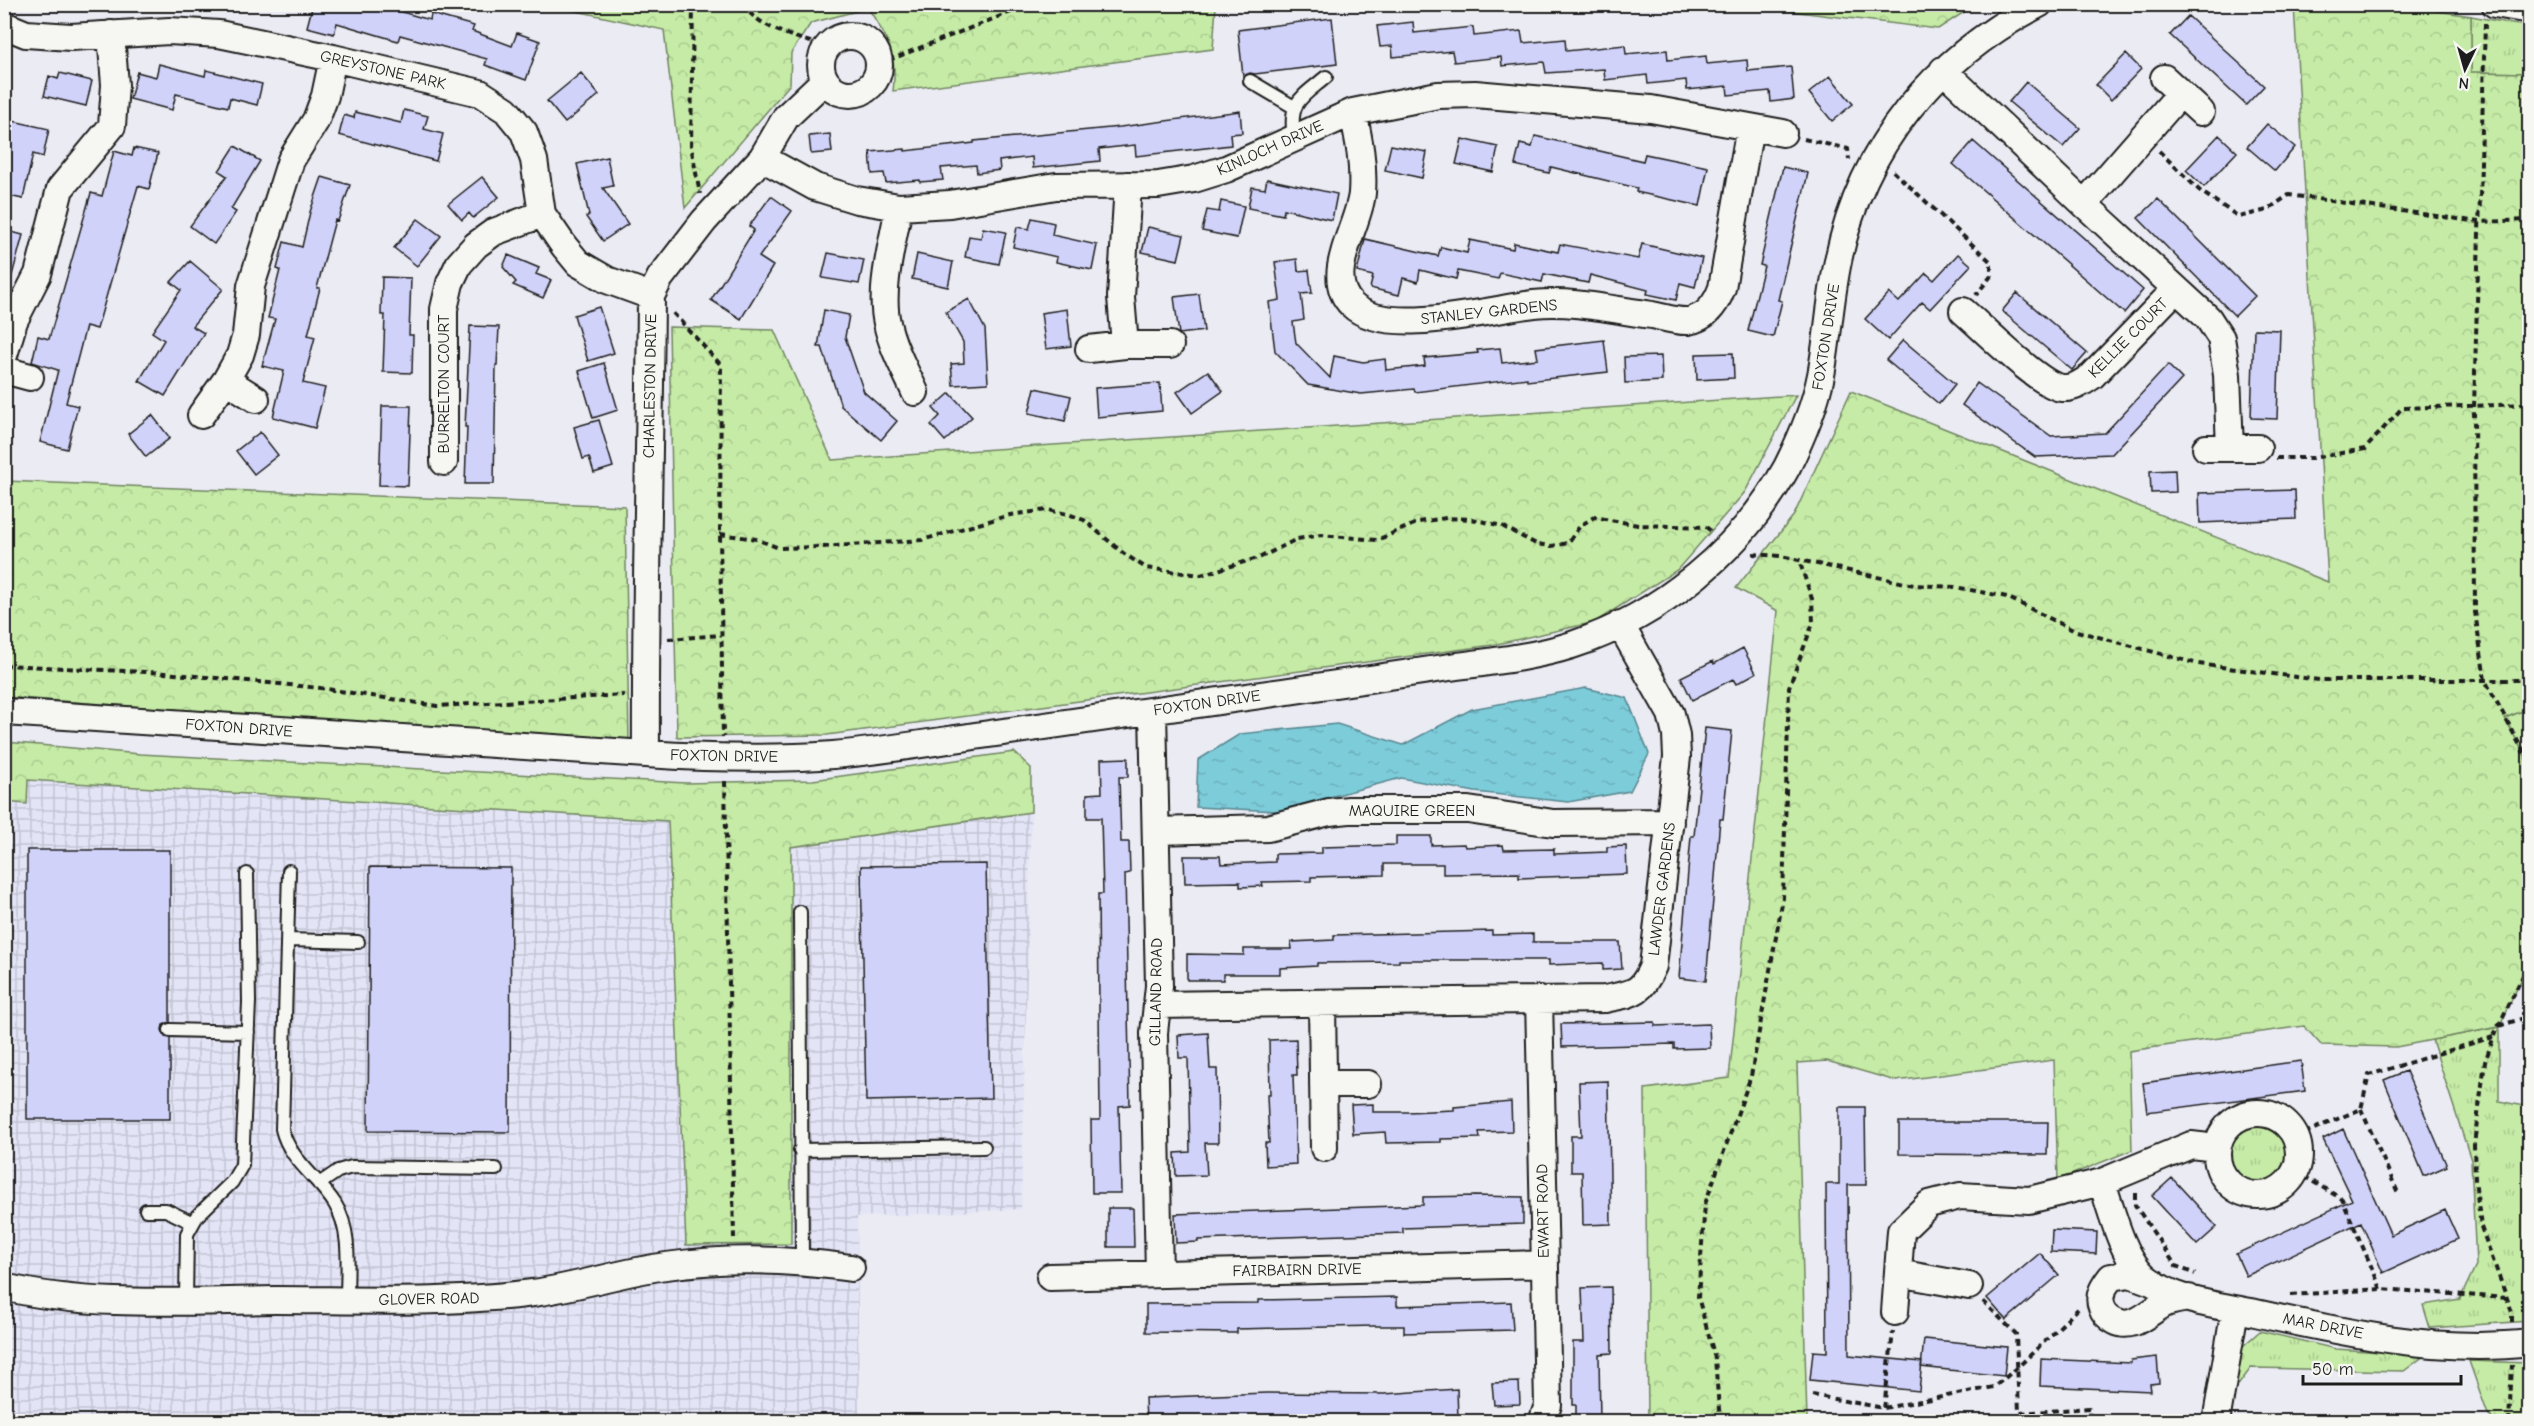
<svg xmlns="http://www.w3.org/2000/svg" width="2534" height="1426" font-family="'Comic Neue',sans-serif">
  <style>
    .industrial { fill: url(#industrial-grid) }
    .grass { fill: url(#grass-tufts); stroke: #708461; stroke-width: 1.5 }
    .forest { fill: url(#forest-crowns); stroke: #708461; stroke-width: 1.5 }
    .water { fill: url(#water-ripples); stroke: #56868e; stroke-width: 1.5 }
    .building { fill: #d0d2fa; stroke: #1c1c1c; stroke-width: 1.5 }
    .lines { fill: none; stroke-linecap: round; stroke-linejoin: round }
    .service-casing { stroke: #1c1c1c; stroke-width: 16 }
    .minor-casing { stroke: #1c1c1c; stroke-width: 30 }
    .path { stroke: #1c1c1c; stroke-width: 4; stroke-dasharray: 6 4.5; stroke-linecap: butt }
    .service { stroke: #f6f6f2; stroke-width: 12 }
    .minor { stroke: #f6f6f2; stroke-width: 26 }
    .labels { text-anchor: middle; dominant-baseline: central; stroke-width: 4.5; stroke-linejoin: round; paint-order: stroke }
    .street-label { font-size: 16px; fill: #1c1c1c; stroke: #f6f6f2 }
  </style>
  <defs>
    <pattern id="industrial-grid" width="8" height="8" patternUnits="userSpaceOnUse" patternTransform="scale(1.5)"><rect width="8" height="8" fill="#e3e4f6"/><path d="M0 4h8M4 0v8" fill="none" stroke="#c2c3d2"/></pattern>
    <pattern id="grass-tufts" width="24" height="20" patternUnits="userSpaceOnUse" patternTransform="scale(1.5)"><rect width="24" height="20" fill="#c5eba6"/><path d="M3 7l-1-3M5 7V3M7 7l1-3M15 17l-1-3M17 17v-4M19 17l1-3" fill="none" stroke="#a9c98e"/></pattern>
    <pattern id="forest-crowns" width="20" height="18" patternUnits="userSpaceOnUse" patternTransform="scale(1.5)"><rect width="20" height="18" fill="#c5eba6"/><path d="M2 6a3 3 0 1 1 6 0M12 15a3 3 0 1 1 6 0" fill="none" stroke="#a9c98e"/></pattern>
    <pattern id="water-ripples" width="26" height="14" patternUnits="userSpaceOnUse" patternTransform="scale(1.5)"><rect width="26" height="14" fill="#7dccda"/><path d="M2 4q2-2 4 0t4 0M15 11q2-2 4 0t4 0" fill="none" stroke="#6bafba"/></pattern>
  </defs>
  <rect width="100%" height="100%" fill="#ebebf4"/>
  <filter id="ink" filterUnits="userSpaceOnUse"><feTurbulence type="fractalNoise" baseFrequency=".0167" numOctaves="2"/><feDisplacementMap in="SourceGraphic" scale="12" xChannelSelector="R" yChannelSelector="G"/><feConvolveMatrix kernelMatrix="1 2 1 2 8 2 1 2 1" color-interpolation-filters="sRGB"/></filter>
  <g filter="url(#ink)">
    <path class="industrial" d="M27 780 668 821 687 1245 791 1244V847L1031 812 1021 1209 857 1217 859 1421H5L4 802 27 803Z"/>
    <path class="grass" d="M2471 16 2529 27V73L2471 72Z
      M2529 708V764L2505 718Z
      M2499 1027V1101L2529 1107V1321L2430 1328 2423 1305 2460 1299 2476 1265 2471 1160 2432 1040Z
      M2227 1157a30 30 0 1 1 60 0a30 30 0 1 1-60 0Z
      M2260 1331 2336 1349 2425 1355 2404 1371 2251 1368 2227 1400 2235 1353Z
      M2469 1361 2529 1363V1421H2493L2487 1412Z"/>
    <path class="forest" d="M2390 4 2471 16V72L2529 73 2530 708 2505 718 2529 764 2530 961 2499 1027 2396 1047 2321 1045 2304 1026 2129 1051 2132 1150 2058 1180 2054 1060 1896 1081 1827 1061 1797 1063 1807 1421H1648L1645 1089 1729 1078 1778 611 1736 588 1794 515 1851 391 2328 582 2294 5Z
      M549 5 1216 4V5L1213 49 893 91C898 55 887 37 868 8L811 23 791 53 790 84 685 208 664 30Z
      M1740 5 1975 4V5L1938 29Z
      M669 327 774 330 832 460 1796 395 1745 492 1677 570 1595 622 1493 645 827 735 677 737Z
      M5 481 625 506 629 742 5 697Z
      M5 742 140 754 686 783 813 780 1014 752 1031 768V812L791 847V1244L686 1245 668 821 28 780 27 804 5 802Z"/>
    <path class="water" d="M1586 688 1627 698 1649 754 1630 791 1568 802 1475 792 1401 778 1277 811 1196 807 1198 760 1240 734 1337 724 1403 745 1472 709Z"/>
    <path class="building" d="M313 4H374L430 20 431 14 474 26 472 31 512 46 517 33 540 41 526 80 485 65 487 59 400 35 398 41 337 23 334 34 307 27Z
      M2188 16 2264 86 2246 105 2170 35Z
      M1332 18 1337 64 1255 74 1250 73 1243 76 1238 30Z
      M1413 22 1414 33 1473 27 1474 36 1521 31 1523 43 1565 39 1566 51 1625 45 1626 54 1667 50 1668 60 1706 56 1707 64 1747 60 1748 71 1791 67 1794 99 1771 102 1770 91 1728 95 1727 86 1687 90 1686 80 1648 84 1647 75 1605 80 1604 69 1546 73 1544 62 1502 66 1501 57 1454 62 1452 51 1393 57 1392 46 1380 47 1377 26Z
      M2126 54 2141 69 2111 100 2096 85Z
      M159 64 205 76 206 70 262 84 257 105 230 98 228 107 176 94 172 110 130 99 137 72 156 77Z
      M60 73 92 81 86 106 44 96 49 76 58 79Z
      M581 73 599 95 565 123 547 101Z
      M1830 76 1853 104 1832 121 1809 93Z
      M2026 82 2080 128 2063 147 2009 102Z
      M404 110 428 116 424 129 443 134 436 161 339 135 344 115 354 118 355 112 401 123Z
      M1240 111 1242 133 1230 134 1231 145 1136 156 1135 145 1099 149 1100 161 1033 168 1032 157 999 161 1000 170 977 173 976 165 941 168 943 180 920 182V180L886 183 884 173 872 174 870 152 905 149V151L974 143V141L1120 127Z
      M4 119 49 129 43 157 33 154 23 199 4 195Z
      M2267 124 2295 147 2275 171 2247 147Z
      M830 134 832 152 811 154 809 136Z
      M2219 135 2237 152 2204 187 2186 170Z
      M1535 136 1643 161 1645 154 1708 167 1700 206 1636 192 1637 188 1551 167 1549 173 1515 165 1520 144 1532 147Z
      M1462 139 1498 147 1493 172 1456 164Z
      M1973 141 2143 290 2124 313 1953 164Z
      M1391 145 1427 152 1422 178 1385 170Z
      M235 146 260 161 231 209 236 212 214 244 190 226 227 176 219 171Z
      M134 148 158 153 149 189 138 186 97 329 86 326 66 403 78 406 67 449 40 442 58 370 32 362 38 336 49 339 91 193 102 196 114 151 132 156Z
      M607 157 613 186 603 188 628 224 603 241 586 217 589 215 577 164Z
      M1783 167 1808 173 1778 300 1782 301 1773 337 1748 331 1764 266 1760 265Z
      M322 177 350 185 338 221 335 220 317 288H320L308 335 315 337 303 383 325 388 315 428 273 417 284 371 262 366 275 319 268 318 280 270 277 269 284 242 302 247 310 212Z
      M482 177 499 197 473 218 469 213 462 220 448 204Z
      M1267 179 1337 194 1332 220 1284 209 1283 215 1248 208 1252 187 1265 189Z
      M771 196 792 211 759 257 773 266 741 319 711 300 754 230 749 226Z
      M2158 199 2255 296 2235 316 2138 218Z
      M1221 201 1244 206 1237 238 1202 231 1207 210 1219 212Z
      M1032 218 1054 223 1052 235 1097 245 1092 270 1056 262 1057 257 1013 247 1017 227 1029 229Z
      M418 219 441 236 417 266 394 248Z
      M1148 227 1184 235 1178 260 1142 252Z
      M983 228 1006 232 999 264 965 257 969 236 981 238Z
      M4 230 23 235 10 283 4 282Z
      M1365 239 1438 256 1441 247 1467 253 1470 240 1513 249 1514 243 1558 252 1560 244 1638 259 1642 244 1702 258 1695 287 1680 283 1676 300 1647 294 1648 290 1590 275 1588 283 1544 274 1542 282 1500 273 1498 279 1458 271 1456 279 1420 270 1418 282 1403 278 1399 295 1370 288 1373 276 1357 272Z
      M828 253 864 260 859 284 822 278Z
      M917 254 953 262 948 287 912 279Z
      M1958 254 1971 265 1930 309 1922 302 1888 340 1865 319 1889 293 1899 302 1926 273 1934 280Z
      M508 255 539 268 536 274 551 280 543 298 513 285 516 282 503 267Z
      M1297 259 1298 271 1309 270 1312 293 1301 294 1304 320 1293 322 1296 343 1330 378 1334 356 1363 362 1385 359 1386 370 1425 366 1424 358 1478 353 1477 350 1500 348 1502 363 1538 359 1536 348 1604 340 1608 372 1527 381V378L1415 392 1414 389 1361 394 1308 385 1275 351 1269 302 1280 300 1275 262Z
      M190 261 223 289 192 326 204 333 165 396 139 381 164 340 152 332 181 290 171 282Z
      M382 277 411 278 409 335H413L412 373 383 372 385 315H381Z
      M2017 293 2087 353 2072 370 2002 311Z
      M1199 294 1204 331 1179 334 1174 297Z
      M969 299 985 329 988 383 953 385 951 364 964 363 963 342 946 312Z
      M599 307 614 353 588 361 574 315Z
      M1067 309 1071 346 1046 349 1041 313Z
      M824 310 849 315 845 337 864 392 897 421 881 440 841 406 822 347H818Z
      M470 326 499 327 497 365H496L494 484H465L467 427H465Z
      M2254 329 2280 330 2277 419 2251 418Z
      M1903 340 1955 384 1939 404 1886 360Z
      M1733 353 1734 378 1697 380 1696 354Z
      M1661 356 1662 381 1625 383 1624 357Z
      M604 363 618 410 593 418 579 371Z
      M2168 365 2182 379 2112 454 2035 457 1962 405 1977 383 2051 436 2105 433Z
      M1208 371 1223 391 1192 413 1177 392Z
      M1160 383 1162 411 1097 417 1095 388Z
      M1035 388 1071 396 1065 421 1029 413Z
      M950 393 972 417 945 441 931 425 940 416 933 408Z
      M382 406H411L408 486 379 485Z
      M152 415 170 438 146 457 128 434Z
      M599 420 613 467 594 473 589 457 583 459 574 427Z
      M260 432 278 455 254 474 236 451Z
      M2175 470 2176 492 2151 493 2150 471Z
      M2295 490 2296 519 2200 523 2199 493Z
      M1743 648 1756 673 1736 684 1733 679 1692 700 1681 677 1713 661 1714 664Z
      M1705 728 1732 731 1723 819H1720L1706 981 1679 978 1691 836H1694Z
      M1128 758V777H1119L1121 842H1129L1130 873 1125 874 1130 1105 1119 1106 1121 1193H1092L1091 1120H1100L1098 894H1103L1101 818H1087V794L1102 793 1101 759Z
      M1396 836H1431V845L1464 844 1465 847 1503 845 1504 850 1554 849V854L1607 852V847L1626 846 1627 874 1519 878V873L1443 874V864H1384V875L1311 877V881L1262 882 1263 886 1240 887V882L1185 883 1184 856H1220L1221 864 1275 862V854L1322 853V847L1396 845Z
      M27 850H170V1022L163 1025 162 1030 165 1037 170 1038V1119H27Z
      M986 864 991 1098 866 1101 861 866Z
      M370 867 511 868 510 1132 368 1131Z
      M1492 931V935L1533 934V942H1620L1622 969 1603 970V963L1549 965V960H1399V962L1317 963V966L1280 968V974H1223V980H1187V954L1244 955V949H1292L1291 942 1334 940V935Z
      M1655 1022V1026L1709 1024 1710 1048 1674 1049V1044L1562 1047 1561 1024Z
      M1208 1033 1210 1069H1217L1218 1143H1205L1207 1175 1176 1176 1175 1153 1190 1152 1188 1058H1179L1178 1035Z
      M1296 1039 1297 1075H1293L1296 1164 1266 1166 1265 1143H1269L1267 1095H1270L1269 1040Z
      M2301 1061 2305 1091 2147 1112 2143 1083Z
      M2406 1071 2447 1166 2424 1176 2384 1080Z
      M1608 1081 1611 1224 1583 1225 1582 1172H1571V1136H1581L1579 1082Z
      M1511 1102 1512 1131 1479 1132 1480 1138 1441 1139V1142L1386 1143 1385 1132 1353 1134 1351 1105 1373 1104V1112H1408L1454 1110V1107Z
      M1839 1107H1865L1866 1185H1848L1849 1355 1922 1362 1919 1391 1810 1380 1813 1351 1827 1352 1826 1184H1839Z
      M1899 1122H2048L2047 1155 1899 1154Z
      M2343 1129 2391 1235 2445 1210 2458 1239 2383 1273 2361 1222 2246 1276 2236 1254 2352 1200 2323 1139Z
      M2172 1178 2217 1227 2197 1245 2152 1196Z
      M1475 1196 1523 1197V1224L1403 1228V1233L1198 1240V1242L1176 1243 1175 1214 1423 1205V1197Z
      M1108 1208H1133L1134 1247H1108Z
      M2052 1230 2097 1232 2096 1254 2051 1252Z
      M2040 1253 2059 1275 2006 1320 1987 1298Z
      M1611 1287 1612 1353 1599 1354 1600 1422H1576V1405H1573V1342H1584L1582 1288Z
      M1397 1297V1306L1511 1302 1513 1330 1404 1333V1326H1374L1237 1329V1333L1146 1332V1304L1258 1303V1300Z
      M1924 1339 2007 1347 2004 1376 1921 1367Z
      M2157 1357 2159 1383 2150 1384 2151 1391 2040 1386 2041 1359 2131 1363V1360Z
      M1519 1382 1520 1404 1494 1405 1492 1383Z
      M1457 1389 1458 1419 1404 1422H1146L1145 1398 1266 1393 1384 1394Z"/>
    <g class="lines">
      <g class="service-casing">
        <path id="service" d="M1250 81 1294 107
          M1294 137C1288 102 1301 98 1326 77
          M289 871 282 1129C289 1160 319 1178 335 1204 352 1231 347 1270 347 1300
          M800 912 802 1262
          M288 940 358 942
          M170 1030 248 1032
          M800 1150 984 1147
          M319 1184 338 1171 352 1167 496 1169
          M146 1210H166L193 1223
          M186 1301 187 1234 197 1216 232 1182 242 1165 249 1002 247 874"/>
      </g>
      <g class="minor-casing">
        <path id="minor" d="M2495 4 2530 10
          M4 25 26 34 71 37 169 31 219 34 333 58 480 93 506 110 524 132 534 160 542 214 564 246 578 263 607 280 651 296
          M821 65a29 29 0 1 1 58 0a29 29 0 1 1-58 0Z
          M1943 70 2084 204 2208 318 2221 338 2227 375 2230 448
          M2164 78 2201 112
          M1353 112C1359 140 1364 165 1362 193 1359 227 1322 275 1352 305 1386 338 1491 309 1534 304 1573 300 1614 310 1652 315 1663 317 1677 322 1688 321 1707 318 1716 304 1722 288L1750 127
          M762 158 815 187 857 200 899 207 950 204 1056 186 1158 185 1194 179 1226 169 1353 112 1438 95 1475 94 1651 109 1783 133
          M2084 204 2180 94
          M899 207C893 241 879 289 887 323 892 347 905 370 915 392
          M1963 311C1983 328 2040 386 2062 388 2074 389 2083 382 2092 376L2176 289
          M1125 345 1121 297 1128 185
          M1089 349 1125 345H1170
          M4 355 14 321 38 274 60 189 112 126 115 85 111 34
          M4 370 30 377
          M226 380 256 399
          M201 415 226 380 240 355 246 335 251 286 291 160 316 120 325 96 333 58
          M2206 448H2258
          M444 462V309L450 283 459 264 476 245 494 232 542 214
          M1153 711 1159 986 1154 1033 1159 1274
          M4 712 646 754C708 758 770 760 833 755 883 751 933 742 982 735 1082 721 1182 707 1282 692 1338 684 1394 675 1450 667 1488 662 1535 657 1572 645 1661 616 1742 549 1787 467 1801 439 1815 406 1821 375 1828 338 1830 299 1838 261 1862 144 1935 58 2039 4
          M646 754C645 601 650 448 651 296L660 278 704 221 762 158 786 117 825 80
          M1156 831 1268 828 1329 812 1349 810H1468L1553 823 1670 822
          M1539 999 1548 1405 1542 1422
          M1322 1003 1324 1148
          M1157 1005 1605 999C1634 993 1641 994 1653 966L1677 757 1676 735 1671 714 1620 624
          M1323 1084H1368
          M2217 1154a41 41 0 1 1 82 0a41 41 0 1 1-82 0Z
          M2102 1182C2111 1209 2122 1256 2144 1276 2172 1301 2216 1305 2251 1312 2341 1332 2437 1354 2530 1343
          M1898 1273 1969 1286
          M1050 1277 1545 1264
          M2154 1283 2130 1274 2111 1277C2104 1286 2097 1296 2102 1307 2104 1314 2109 1318 2115 1321 2134 1331 2149 1311 2166 1303 2174 1300 2181 1299 2189 1298
          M4 1287C90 1308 187 1301 275 1300 361 1300 448 1304 533 1293 578 1287 621 1272 666 1266 727 1257 790 1259 851 1268
          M1895 1312 1901 1231 1929 1204 1960 1196 2029 1200 2102 1182 2191 1145 2217 1148
          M2216 1422 2235 1309"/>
      </g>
      <path class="path" d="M693 4 691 146 700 194
        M743 4C759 30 800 38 826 47
        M2485 23 2474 407 2475 612 2485 680 2530 764
        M879 64 1031 4
        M1804 139 1848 149 1849 160
        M2159 151 2200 191 2239 217 2267 210 2289 195 2479 222 2530 220
        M1893 171 1991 262V276L1976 295
        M673 313 721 365 720 534 723 737
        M2276 458H2313L2365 449 2402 408 2530 404
        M720 534 756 539 779 548 823 547 922 540 1010 515 1047 510 1068 514 1084 520 1123 553 1146 568 1201 575 1261 557 1297 539 1321 535 1377 540 1419 522 1446 518 1472 519 1502 526 1536 544 1552 546 1568 543 1580 526 1594 517 1638 525 1706 527 1712 532
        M1753 554 1781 556 1914 585 1955 587 2007 597 2073 630 2198 664 2319 680H2530
        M668 639 721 635
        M4 665 165 673 320 688 437 706 624 695
        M725 781 734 1238
        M2499 1026 2530 1016
        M2361 1109 2399 1195
        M2295 1137 2361 1109 2369 1075 2493 1037
        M2295 1171 2342 1199 2381 1289
        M2135 1193V1205L2176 1266 2195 1274
        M2291 1295 2381 1289 2507 1298
        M1983 1301 2016 1334 2019 1413
        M2512 1322V1312L2481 1227 2475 1179 2474 1145 2485 1062 2495 1033 2530 961
        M1812 1395 1884 1408 1994 1387 2017 1368 2080 1307
        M1884 1408 1893 1332
        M1720 1422 1715 1358 1698 1297 1705 1204 1751 1076 1783 898 1789 687 1813 623 1812 599 1799 560
        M2019 1422V1413L2089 1408 2090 1422
        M2509 1422 2512 1365"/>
      <use href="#service" class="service"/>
      <use href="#minor" class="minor"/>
    </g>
  </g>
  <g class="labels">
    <g class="street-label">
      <text transform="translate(383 70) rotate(13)">GREYSTONE PARK</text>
      <text transform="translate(1270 148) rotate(-24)">KINLOCH DRIVE</text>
      <text transform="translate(1489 312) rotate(-6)">STANLEY GARDENS</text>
      <text transform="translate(1826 337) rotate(-81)">FOXTON DRIVE</text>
      <text transform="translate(2128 338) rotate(-45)">KELLIE COURT</text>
      <text transform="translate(444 384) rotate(-90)">BURRELTON COURT</text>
      <text transform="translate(650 386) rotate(-89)">CHARLESTON DRIVE</text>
      <text transform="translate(1207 703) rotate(-8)">FOXTON DRIVE</text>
      <text transform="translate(239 728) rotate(4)">FOXTON DRIVE</text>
      <text transform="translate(724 756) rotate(1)">FOXTON DRIVE</text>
      <text x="1412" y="811">MAQUIRE GREEN</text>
      <text transform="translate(1662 889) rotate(-83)">LAWDER GARDENS</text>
      <text transform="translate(1156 992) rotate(-89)">GILLAND ROAD</text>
      <text transform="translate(1543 1211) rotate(-91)">EWART ROAD</text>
      <text transform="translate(1297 1270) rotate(-1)">FAIRBAIRN DRIVE</text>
      <text transform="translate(429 1299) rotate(-1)">GLOVER ROAD</text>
      <text transform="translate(2323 1326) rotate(11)">MAR DRIVE</text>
    </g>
  </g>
  <rect width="2534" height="1426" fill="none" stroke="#f6f6f2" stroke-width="24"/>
  <rect x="12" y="12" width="2510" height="1402" fill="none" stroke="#1c1c1c" stroke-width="2" filter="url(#ink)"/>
  <g transform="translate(2465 69) rotate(185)" stroke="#f6f6f2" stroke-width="4.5" paint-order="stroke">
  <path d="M0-4.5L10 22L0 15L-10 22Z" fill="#1c1c1c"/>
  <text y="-9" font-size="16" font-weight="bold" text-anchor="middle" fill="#1c1c1c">N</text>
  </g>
  <path d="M2303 1375v9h158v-9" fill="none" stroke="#1c1c1c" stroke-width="3"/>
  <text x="2312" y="1375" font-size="18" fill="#1c1c1c" stroke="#f6f6f2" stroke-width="4.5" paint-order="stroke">50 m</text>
</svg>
